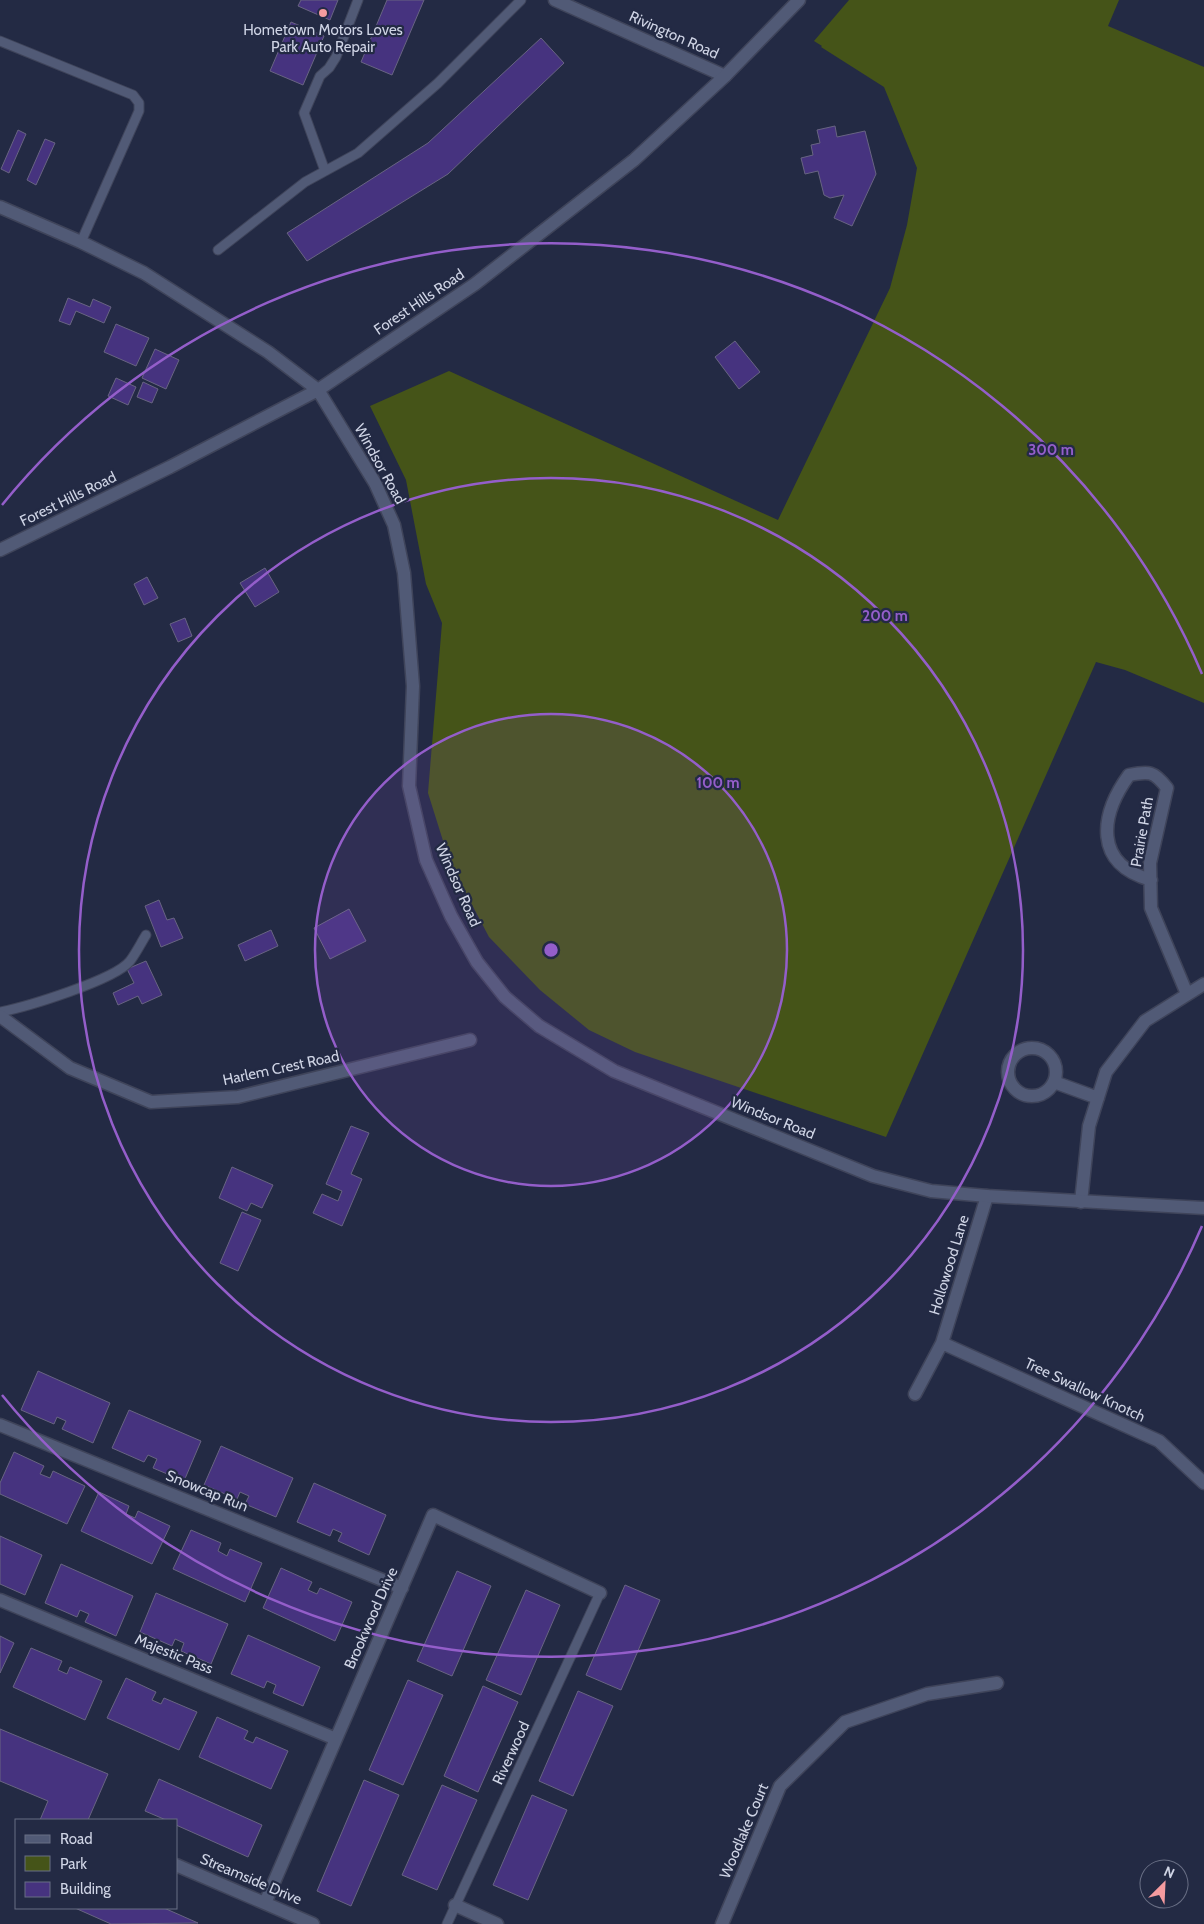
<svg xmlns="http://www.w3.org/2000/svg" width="1204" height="1924" font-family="Cabin,sans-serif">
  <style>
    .green { fill: #455418 }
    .building { fill: #46337f; stroke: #686482 }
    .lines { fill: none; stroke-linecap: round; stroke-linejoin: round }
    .lane-casing { stroke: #3f445a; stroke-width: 11 }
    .street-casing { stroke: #3f445a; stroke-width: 15 }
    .secondary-casing { stroke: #3f445a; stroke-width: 15 }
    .lane { stroke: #515a76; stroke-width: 9 }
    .street { stroke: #515a76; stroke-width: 12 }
    .secondary { stroke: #515a76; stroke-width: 12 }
    .ring { fill: none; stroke: #945eca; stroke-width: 2.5 }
    .poi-dot { fill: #f59b9f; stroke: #232a44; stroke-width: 2 }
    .labels { text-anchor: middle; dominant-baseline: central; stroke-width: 4.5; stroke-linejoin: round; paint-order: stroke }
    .poi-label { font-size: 15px; fill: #cfd4e5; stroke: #232a44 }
    .street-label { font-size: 15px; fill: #cfd4e5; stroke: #232a44 }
    .centre { fill: #945eca; stroke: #232a44; stroke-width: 2.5 }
    .ring-label { font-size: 15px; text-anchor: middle; font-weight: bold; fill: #945eca; stroke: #232a44; stroke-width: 4.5; stroke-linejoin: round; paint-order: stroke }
  </style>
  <rect width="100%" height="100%" fill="#232a44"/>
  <path class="green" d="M849 0H1119L1108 26 1204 67V703L1125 670 1096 662 886 1137 635 1052 589 1030 540 990 489 937 450 863 428 793 442 623 426 584 406 480 370 406 449 371 778 520 890 288 907 225 917 168 884 87 821 47 822 46 814 41Z"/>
  <path class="building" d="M301 0H338L330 20 298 6Z
    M387 0H424L392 75 361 62Z
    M291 22 324 36 303 85 270 71Z
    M541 38 564 63 448 174 307 261 287 233 428 143Z
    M835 126 837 137 865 131 876 174 852 226 834 218 844 195 830 198 824 195 818 171 805 174 801 158 813 155 811 145 820 143 817 130Z
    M18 130 26 134 9 173 1 169Z
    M45 139 55 143 36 185 27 180Z
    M68 298 90 307 93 299 111 307 104 323 76 311 70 325 59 321Z
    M116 324 149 338 136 366 104 352Z
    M735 341 760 372 739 389 715 357Z
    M155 349 179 360 166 389 142 378Z
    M116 378 136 387 128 405 108 396Z
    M143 382 158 389 152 403 137 397Z
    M265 568 279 592 255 607 240 583Z
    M147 577 158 598 144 605 134 584Z
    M185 618 192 636 178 642 170 624Z
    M159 900 167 920 174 918 183 938 161 947 145 906Z
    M349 909 366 941 330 959 314 928Z
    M271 930 278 946 245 961 238 945Z
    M146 961 162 995 142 1004 138 996 118 1005 113 993 134 983 127 969Z
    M351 1126 369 1133 351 1174 362 1179 342 1226 313 1213 322 1194 338 1201 342 1191 326 1184Z
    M232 1167 273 1185 262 1208 251 1203 247 1211 219 1198Z
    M242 1212 261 1220 238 1271 220 1263Z
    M38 1371 110 1403 93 1443 62 1429 66 1421 57 1417 54 1424 21 1410Z
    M129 1410 201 1441 184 1481 153 1468 157 1459 148 1455 144 1462 112 1448Z
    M221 1446 293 1478 276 1517 245 1504 249 1496 240 1492 237 1499 204 1485Z
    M14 1452 44 1466 40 1474 50 1478 53 1471 85 1486 67 1524 0 1494V1483Z
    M314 1483 386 1515 369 1555 338 1541 342 1533 333 1529 330 1536 297 1522Z
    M99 1492 129 1506 126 1514 135 1518 138 1511 170 1526 152 1564 81 1531Z
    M191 1530 221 1543 218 1551 227 1556 230 1549 262 1563 245 1602 173 1569Z
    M0 1536 42 1555 25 1595 0 1584Z
    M61 1564 133 1596 116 1636 85 1622 89 1614 80 1610 77 1617 45 1603Z
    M281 1568 312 1582 308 1590 317 1594 320 1588 352 1602 335 1641 263 1608Z
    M457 1571 491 1586 452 1676 417 1661Z
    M625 1585 660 1600 621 1690 586 1675Z
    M526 1590 560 1605 521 1695 486 1680Z
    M156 1593 228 1624 211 1664 181 1651 184 1643 175 1639 172 1646 140 1632Z
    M248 1635 320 1667 303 1706 273 1693 276 1685 267 1681 264 1688 231 1674Z
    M0 1636 14 1643 0 1673Z
    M31 1648 62 1661 58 1670 67 1674 70 1667 102 1681 85 1720 13 1687Z
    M126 1678 156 1692 152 1700 161 1704 164 1698 197 1712 179 1750 107 1718Z
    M408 1680 443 1695 403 1785 369 1770Z
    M483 1686 518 1702 478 1792 444 1776Z
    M578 1691 613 1706 573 1796 539 1781Z
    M217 1717 248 1731 244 1739 253 1743 256 1737 288 1751 271 1789 199 1757Z
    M0 1729 108 1774 88 1820H40L48 1801 0 1781Z
    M159 1779 262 1825 248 1857 176 1825V1820H166L145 1811Z
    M364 1780 399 1795 351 1906 317 1891Z
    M442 1785 477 1800 437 1890 402 1875Z
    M532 1795 567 1810 528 1900 493 1885Z
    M75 1908H164L198 1923 111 1924Z"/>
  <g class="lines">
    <g class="lane-casing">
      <path id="lane" d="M0 41 133 95 139 103V111L81 242
        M325 171 304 113 320 76 329 68 336 57 358 0
        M218 250 305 182 358 153 438 83 521 0
        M0 1012C26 1007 115 980 130 961 136 953 141 943 146 935
        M447 1924 600 1593"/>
    </g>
    <g class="street-casing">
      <path id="street" d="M555 0 725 76
        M1151 880C1093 864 1100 815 1129 775 1149 771 1154 771 1167 788L1150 863 1151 908 1187 994
        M0 1016 70 1068 151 1102 238 1097 470 1040
        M1008 1072a24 24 0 1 1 48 0a24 24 0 1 1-48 0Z
        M1054 1082 1098 1098
        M1081 1202 1089 1126 1106 1072 1145 1021 1204 984
        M942 1343 1159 1441 1204 1483
        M915 1394 942 1343 987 1196
        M0 1425 402 1588
        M0 1600 336 1739
        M176 1865 313 1924
        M265 1903 433 1515 600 1593
        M455 1905 497 1924
        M722 1924 780 1786 845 1722 927 1694 997 1683"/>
    </g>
    <g class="secondary-casing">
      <path id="secondary" d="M0 207 81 242 144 273 268 352 318 390 375 483 394 525 404 573 413 686 409 786 426 860 451 916 477 962 505 997 539 1026 614 1071 873 1176 931 1191 987 1196 1204 1208
        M0 550 170 467 318 390 475 284 634 160 725 76 799 0"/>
    </g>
    <use href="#lane" class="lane"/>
    <use href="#street" class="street"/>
    <use href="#secondary" class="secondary"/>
  </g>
  <circle cx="551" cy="950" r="236" fill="#945eca" fill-opacity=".12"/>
  <g class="ring">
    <circle cx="551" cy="950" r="236"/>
    <circle cx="551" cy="950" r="472"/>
    <path d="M1202 1226A707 707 0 0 1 2 1395M2 505A707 707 0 0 1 1202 674"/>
  </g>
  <circle class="poi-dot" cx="323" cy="13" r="5"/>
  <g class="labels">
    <g class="poi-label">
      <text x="323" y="30">Hometown Motors Loves<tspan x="323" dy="17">Park Auto Repair</tspan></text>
    </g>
    <g class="street-label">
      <text transform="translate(674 35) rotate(24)">Rivington Road</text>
      <text transform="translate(419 302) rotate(-34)">Forest Hills Road</text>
      <text transform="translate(380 464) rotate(61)">Windsor Road</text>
      <text transform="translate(68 499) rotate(-26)">Forest Hills Road</text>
      <text transform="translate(1142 832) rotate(-80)">Prairie Path</text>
      <text transform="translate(458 885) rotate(66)">Windsor Road</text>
      <text transform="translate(281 1068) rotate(-12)">Harlem Crest Road</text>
      <text transform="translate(773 1118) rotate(22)">Windsor Road</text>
      <text transform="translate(949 1265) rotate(-73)">Hollowood Lane</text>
      <text transform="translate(1085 1390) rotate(25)">Tree Swallow Knotch</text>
      <text transform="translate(207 1491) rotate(22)">Snowcap Run</text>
      <text transform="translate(371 1618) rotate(-66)">Brookwood Drive</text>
      <text transform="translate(174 1654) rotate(22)">Majestic Pass</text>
      <text transform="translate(511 1753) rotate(-65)">Riverwood</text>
      <text transform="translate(744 1831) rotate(-67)">Woodlake Court</text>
      <text transform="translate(251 1879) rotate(23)">Streamside Drive</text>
    </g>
  </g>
  <circle cx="551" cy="950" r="8" class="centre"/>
  <g class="ring-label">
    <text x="1051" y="455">300 m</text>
    <text x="885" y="621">200 m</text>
    <text x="718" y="788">100 m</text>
  </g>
  <rect x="15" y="1819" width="162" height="90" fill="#232a44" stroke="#686e84"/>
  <rect x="25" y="1835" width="25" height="8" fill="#515a76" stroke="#686e84"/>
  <text x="60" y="1844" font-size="15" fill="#cfd4e5">Road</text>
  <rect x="25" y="1856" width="25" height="15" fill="#455418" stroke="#686e84"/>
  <text x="60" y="1869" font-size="15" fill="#cfd4e5">Park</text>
  <rect x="25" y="1882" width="25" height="15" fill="#46337f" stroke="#686e84"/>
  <text x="60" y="1894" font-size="15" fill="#cfd4e5">Building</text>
  <g transform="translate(1164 1884) rotate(24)"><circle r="24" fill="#232a44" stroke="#686e84"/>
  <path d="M0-4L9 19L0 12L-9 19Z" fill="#f59b9f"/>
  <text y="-8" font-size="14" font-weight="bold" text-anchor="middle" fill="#cfd4e5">N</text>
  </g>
</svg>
